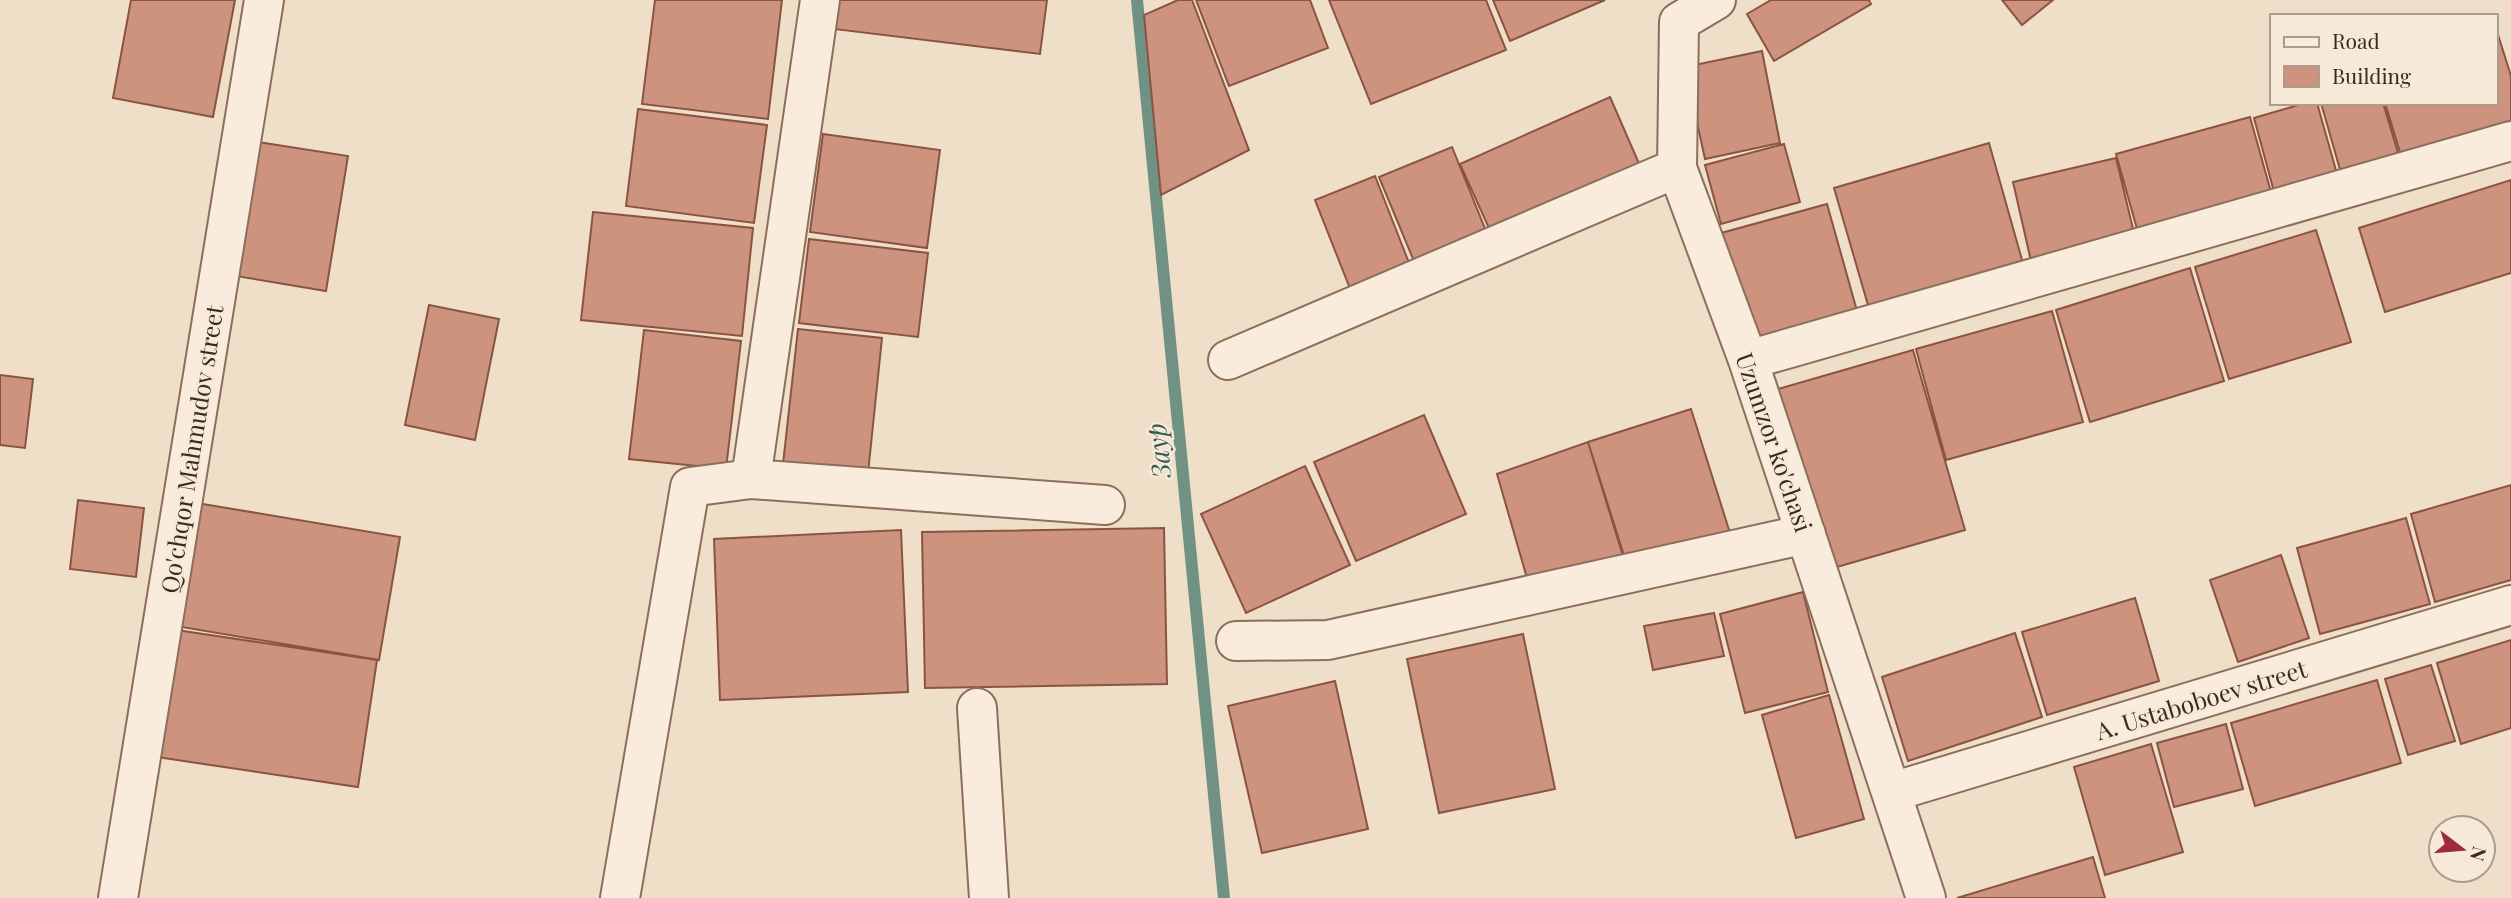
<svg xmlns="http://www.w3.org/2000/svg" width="2511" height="898" font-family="'Playfair Display',serif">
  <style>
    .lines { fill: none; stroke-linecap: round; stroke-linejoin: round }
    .stream { stroke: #6f9284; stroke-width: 12 }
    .building { fill: #cd937e; stroke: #8b5442; stroke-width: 2 }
    .minor-casing { stroke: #8b6f5d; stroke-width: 42 }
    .minor { stroke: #f9ecdc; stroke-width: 38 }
    .labels { text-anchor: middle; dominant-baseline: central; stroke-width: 5; stroke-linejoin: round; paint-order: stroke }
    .street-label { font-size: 24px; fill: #3c2920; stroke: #f6e9d8 }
    .water-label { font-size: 26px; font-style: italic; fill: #305b52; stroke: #f6e9d8 }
  </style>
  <rect width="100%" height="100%" fill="#efdec8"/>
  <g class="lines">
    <path class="stream" d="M1137 0 1224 898"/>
  </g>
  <path class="building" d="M131 0H235L213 117 113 98Z
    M655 0H782L768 119 642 104Z
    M838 0H1047L1040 54 834 29Z
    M1178 0H1192L1249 150 1161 195 1144 15Z
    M1196 0H1310L1328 48 1229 86Z
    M1329 0H1486L1506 50 1371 104Z
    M1493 0H1605L1510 41Z
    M1771 0H1869L1871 4 1774 61 1747 14Z
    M2002 0H2053L2022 25Z
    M2495 25 2511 76V128L2403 162 2385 103H2495Z
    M1762 51 1780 143 1705 159 1685 67Z
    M1610 97 1641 168 1492 235 1460 164Z
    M2305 103H2317L2339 181 2276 199 2254 118Z
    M2321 103H2383L2401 163 2343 180Z
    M638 109 767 125 754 223 626 206Z
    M2250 117 2273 199 2139 236 2116 154Z
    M823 134 940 150 927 248 810 232Z
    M258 142 348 156 326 291 236 276Z
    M1989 143 2024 267 1870 312 1834 188Z
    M1784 144 1800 202 1721 224 1705 165Z
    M1452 147 1488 236 1416 266 1379 177Z
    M2116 158 2135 237 2031 261 2013 182Z
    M1375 176 1411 268 1351 291 1315 200Z
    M2511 180V273L2385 312 2359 228Z
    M1827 204 1859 318 1752 347 1721 233Z
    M593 212 753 228 742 336 581 320Z
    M2316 230 2351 342 2229 379 2195 267Z
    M809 239 928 253 918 337 799 323Z
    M2190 268 2224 381 2090 422 2056 310Z
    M429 305 499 319 475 440 405 425Z
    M2052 311 2083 422 1946 460 1916 349Z
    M798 329 882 338 867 483 782 473Z
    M644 330 741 341 726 469 629 459Z
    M1913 350 1965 530 1830 569 1778 389Z
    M0 375 33 379 25 448 0 445Z
    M1691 409 1730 533 1627 565 1588 442Z
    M1424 415 1466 514 1356 561 1314 462Z
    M1588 442 1626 566 1531 592 1497 474Z
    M1305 466 1350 565 1246 613 1201 514Z
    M2511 485V580L2435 602 2411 514Z
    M78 500 144 508 136 577 70 569Z
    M191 502 400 537 379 660 170 625Z
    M2406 518 2430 604 2320 634 2297 548Z
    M1164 528 1167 684 925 688 922 532Z
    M901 530 908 692 720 700 714 539Z
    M2281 555 2309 638 2238 662 2210 580Z
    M1803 592 1828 692 1745 713 1720 614Z
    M2135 598 2159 681 2047 715 2022 632Z
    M1714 613 1724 656 1653 670 1644 626Z
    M170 629 377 660 358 787 150 756Z
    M2015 633 2042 717 1908 761 1882 677Z
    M1523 634 1555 789 1439 813 1407 659Z
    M2511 640V728L2461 744 2437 663Z
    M2431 665 2455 741 2408 755 2385 679Z
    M2377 680 2401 763 2255 806 2231 723Z
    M1335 681 1368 829 1262 853 1228 706Z
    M1829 695 1864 819 1796 838 1762 715Z
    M2226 724 2243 789 2174 807 2157 743Z
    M2151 744 2183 852 2105 875 2074 767Z
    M2093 857 2105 898H1957Z"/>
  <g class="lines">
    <g class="minor-casing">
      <path id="minor" d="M820 0 751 479 1105 505
        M1716 0 1679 22 1677 168 1748 360 1926 898
        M1228 360 1677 168
        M1748 360 2511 141
        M1236 641 1328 640 1806 534
        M977 708 989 898
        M1892 792 2511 605
        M118 898 264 0
        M620 898 690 487 751 479"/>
    </g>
    <use href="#minor" class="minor"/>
  </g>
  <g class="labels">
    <g class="street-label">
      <text transform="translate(1775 442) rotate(71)">Uzumzor ko'chasi</text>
      <text transform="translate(191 449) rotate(-81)">Qo'chqor Mahmudov street</text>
      <text transform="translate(2201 699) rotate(-17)">A. Ustaboboev street</text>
    </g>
    <g class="water-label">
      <text transform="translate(1158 451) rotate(-96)">Заур</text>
    </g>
  </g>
  <rect x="2270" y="14" width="228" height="91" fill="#f6e9d8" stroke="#ac9c8e" stroke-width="2"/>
  <rect x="2284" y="37" width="35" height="10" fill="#f9ecdc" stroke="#ac9c8e" stroke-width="2"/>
  <text x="2332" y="49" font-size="21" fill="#3c2920">Road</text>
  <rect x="2284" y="66" width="35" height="21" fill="#cd937e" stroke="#ac9c8e" stroke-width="2"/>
  <text x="2332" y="84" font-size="21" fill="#3c2920">Building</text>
  <g transform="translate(2462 849) rotate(106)"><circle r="33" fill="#f6e9d8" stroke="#ac9c8e" stroke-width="2"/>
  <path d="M0-5L12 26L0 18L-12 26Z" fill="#9b2c3d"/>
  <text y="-10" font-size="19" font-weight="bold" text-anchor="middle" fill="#3c2920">N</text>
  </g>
</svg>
